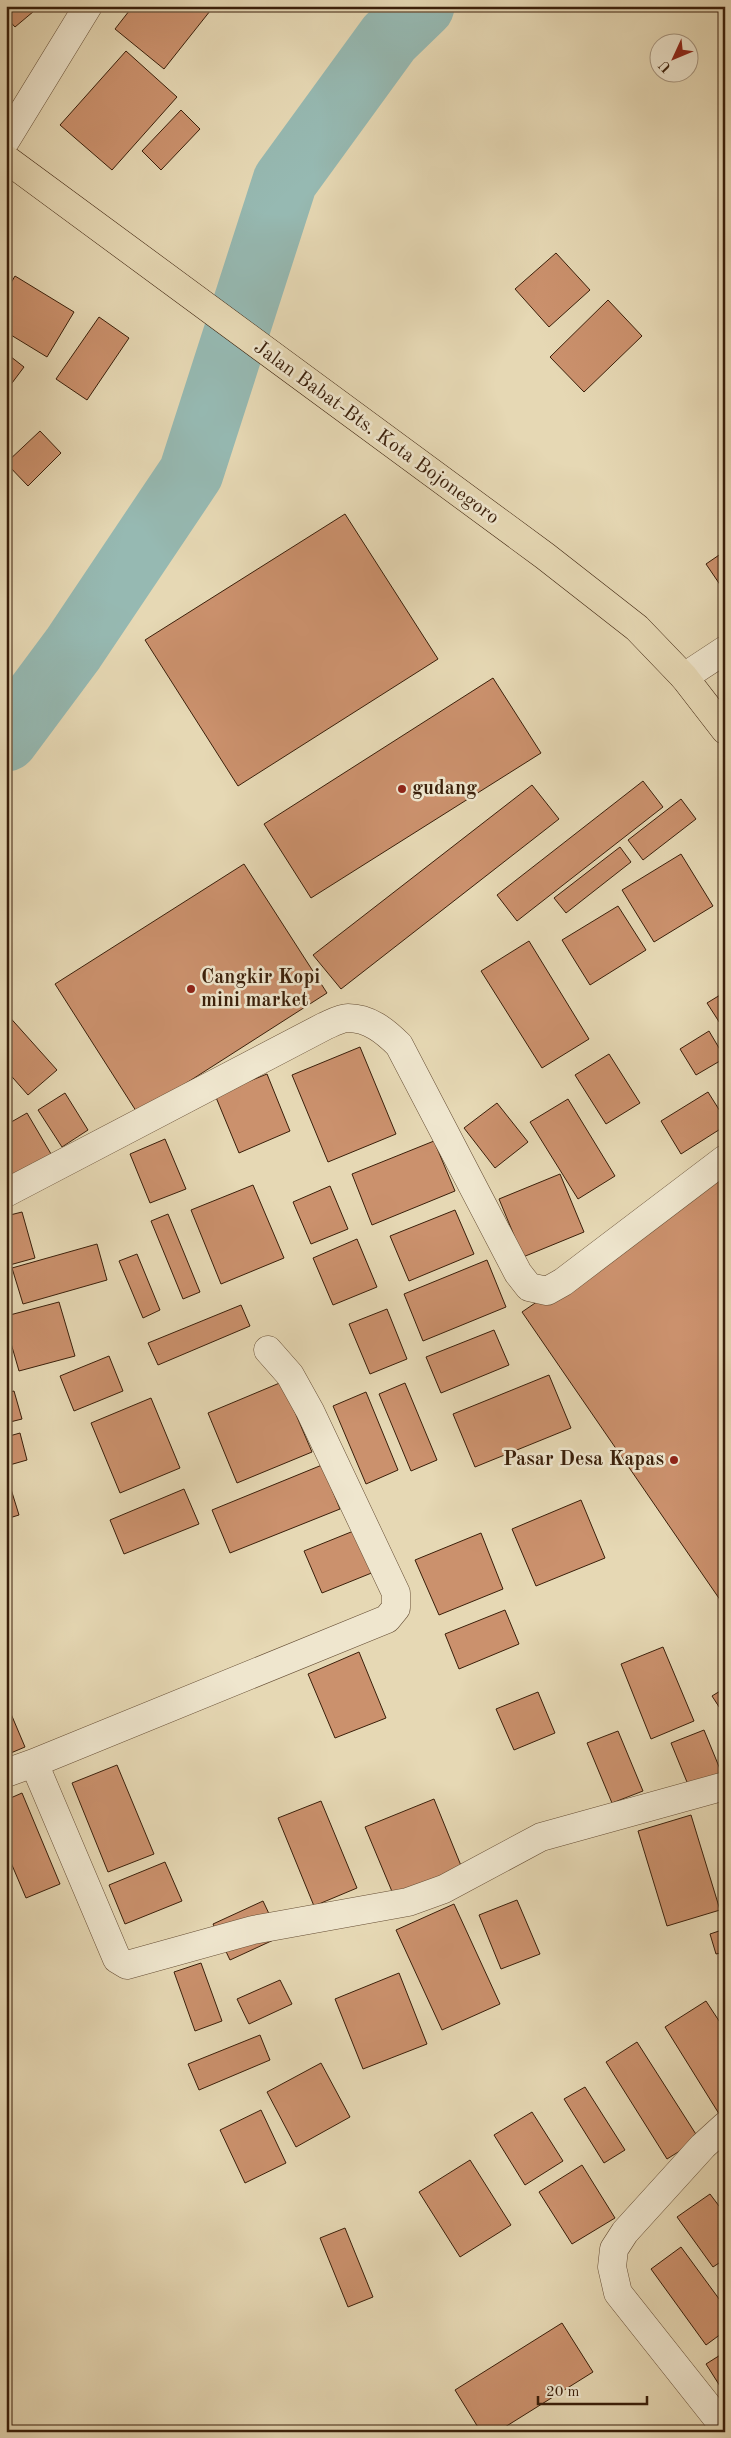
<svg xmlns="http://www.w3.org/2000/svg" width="731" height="2438" font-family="'Old Standard TT',serif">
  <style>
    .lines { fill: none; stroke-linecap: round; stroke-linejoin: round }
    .river { stroke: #96b9b2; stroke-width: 65 }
    .building { fill: #cb916d; stroke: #3a1f0a }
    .minor-casing { stroke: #654d34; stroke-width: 29 }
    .highway-casing { stroke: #3a1f0a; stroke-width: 29 }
    .minor { stroke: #efe6ce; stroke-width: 28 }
    .highway { stroke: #e6d8b4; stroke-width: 28 }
    .poi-dot { fill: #8f2418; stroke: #efe6ce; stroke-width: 2 }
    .labels { text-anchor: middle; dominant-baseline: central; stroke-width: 5; stroke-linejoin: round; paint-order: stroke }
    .street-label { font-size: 20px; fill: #3a1f0a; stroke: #efe6ce }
    .poi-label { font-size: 20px; font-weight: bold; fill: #3a1f0a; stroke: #efe6ce; text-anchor: start }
  </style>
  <rect width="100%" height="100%" fill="#e6d8b4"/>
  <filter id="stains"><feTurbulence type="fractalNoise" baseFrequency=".004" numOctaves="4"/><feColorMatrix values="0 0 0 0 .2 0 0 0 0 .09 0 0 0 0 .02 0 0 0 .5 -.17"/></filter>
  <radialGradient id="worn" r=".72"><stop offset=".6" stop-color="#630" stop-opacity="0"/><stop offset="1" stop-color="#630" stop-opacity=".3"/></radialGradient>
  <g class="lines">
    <path class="river" d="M6 739 73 649 191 473 285 181 389 38 422 6"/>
  </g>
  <path class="building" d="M6 6H40L15 27 6 17Z
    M133 6H214L164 69 115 29Z
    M126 51 177 97 112 170 60 125Z
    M181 110 200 129 161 170 142 151Z
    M556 253 590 290 549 327 515 289Z
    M15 276 74 312 47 357 6 332V291Z
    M608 300 642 336 584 392 550 357Z
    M99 317 129 338 87 400 56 379Z
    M6 353 24 367 6 391Z
    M40 431 61 453 28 486 6 463Z
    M345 514 438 659 238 786 145 640Z
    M725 551V592L706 564Z
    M493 678 541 753 311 898 264 824Z
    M643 781 663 807 517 921 497 895Z
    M532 785 559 819 341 989 313 955Z
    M681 799 696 819 643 860 628 840Z
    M620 847 631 862 566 913 554 898Z
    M681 854 713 906 654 942 622 890Z
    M244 864 327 993 138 1114 55 984Z
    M618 906 646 950 590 985 562 940Z
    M529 941 589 1039 542 1068 481 971Z
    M725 992V1031L707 1003Z
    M6 1013 57 1070 28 1095 6 1070Z
    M709 1031 725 1058 696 1075 680 1049Z
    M360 1047 396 1134 328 1162 292 1075Z
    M609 1054 640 1103 606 1124 575 1075Z
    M267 1074 290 1131 239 1153 215 1095Z
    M708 1092 725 1119V1126L681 1154 661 1121Z
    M65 1093 88 1130 62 1147 38 1110Z
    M568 1099 615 1176 578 1199 530 1122Z
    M497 1103 528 1142 495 1168 464 1128Z
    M27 1113 54 1159 6 1186V1125Z
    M165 1139 186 1189 150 1203 130 1154Z
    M434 1141 455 1191 372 1225 352 1174Z
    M725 1173V1607L522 1312Z
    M560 1174 584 1232 523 1257 499 1199Z
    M253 1185 284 1258 221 1284 191 1210Z
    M330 1186 348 1229 311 1244 293 1202Z
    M455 1210 474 1254 409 1281 390 1236Z
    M22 1212 35 1258 6 1266V1216Z
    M168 1214 200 1292 183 1299 151 1221Z
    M357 1239 377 1287 333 1305 313 1258Z
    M97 1244 107 1280 23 1304 12 1268Z
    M137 1254 160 1310 143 1318 119 1261Z
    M487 1260 506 1307 423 1341 404 1294Z
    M59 1302 75 1356 19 1371 6 1326V1316Z
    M241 1305 250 1326 158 1365 148 1343Z
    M387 1309 407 1359 370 1374 349 1324Z
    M494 1330 509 1365 441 1393 426 1357Z
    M109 1356 123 1391 74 1411 60 1376Z
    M549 1375 571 1428 475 1467 453 1414Z
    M282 1382 312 1452 237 1483 208 1413Z
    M405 1383 437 1460 411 1471 379 1394Z
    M14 1391 22 1419 6 1423V1393Z
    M366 1392 398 1470 366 1484 333 1406Z
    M151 1398 180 1468 120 1493 91 1423Z
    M20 1433 27 1460 6 1466V1437Z
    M322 1465 340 1509 230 1553 212 1510Z
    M6 1473 19 1515 6 1519Z
    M184 1489 199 1524 124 1554 110 1520Z
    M581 1500 605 1558 536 1586 512 1529Z
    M356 1530 374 1572 322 1593 304 1551Z
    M481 1533 503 1589 439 1615 415 1560Z
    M505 1610 519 1644 459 1669 445 1634Z
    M663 1647 694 1721 651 1739 621 1664Z
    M359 1652 386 1718 335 1738 308 1674Z
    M725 1688V1716L712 1696Z
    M538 1692 555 1733 514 1750 496 1709Z
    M6 1702 25 1747 6 1755Z
    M704 1730 722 1774 689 1787 671 1743Z
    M618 1731 643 1791 612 1803 587 1743Z
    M117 1765 154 1854 108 1872 72 1783Z
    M22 1793 60 1884 26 1898 6 1851V1800Z
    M434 1799 464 1873 396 1901 365 1827Z
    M321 1801 357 1888 314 1906 278 1818Z
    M691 1815 720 1910 667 1926 638 1831Z
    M165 1862 182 1901 125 1924 109 1885Z
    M517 1900 540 1954 501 1969 479 1915Z
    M263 1901 280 1937 230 1960 213 1924Z
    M454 1904 500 2004 442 2030 396 1930Z
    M725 1929V1952L716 1954 710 1934Z
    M201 1963 222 2021 195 2031 174 1972Z
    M399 1973 427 2044 363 2069 335 1999Z
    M280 1980 292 2004 249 2024 237 1999Z
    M706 2001 725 2030V2115L721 2117 665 2027Z
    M260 2035 270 2060 199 2090 188 2064Z
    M637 2042 699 2139 667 2159 606 2062Z
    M321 2063 350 2117 296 2147 267 2092Z
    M585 2087 625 2150 604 2163 564 2099Z
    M261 2110 286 2163 245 2183 220 2130Z
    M532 2112 563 2161 525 2185 494 2135Z
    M470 2160 511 2225 460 2257 419 2192Z
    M582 2165 615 2218 572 2244 539 2192Z
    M710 2194 725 2214V2259L713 2267 677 2217Z
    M345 2228 373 2297 348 2307 320 2238Z
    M681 2247 725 2307V2331L706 2345 651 2269Z
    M562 2323 593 2372 497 2432H481L455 2390Z
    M725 2352V2394L706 2364Z"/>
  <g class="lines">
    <g class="minor-casing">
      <path id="minor" d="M6 140 88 6
        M684 677 725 650
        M6 1193 325 1026C332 1023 341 1018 348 1018 369 1018 385 1031 399 1045L518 1273 529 1287 547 1291 563 1282 725 1159
        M34 1763 387 1619 396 1608V1593L310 1411 290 1375 268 1350
        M6 1773 34 1763 117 1959 127 1965 253 1930 408 1902 444 1889 541 1837 725 1786
        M725 2126 703 2146 625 2232 614 2249 612 2267 618 2293 725 2428"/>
    </g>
    <g class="highway-casing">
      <path id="highway" d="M6 159 545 556 637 628 684 677 725 730"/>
    </g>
    <use href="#minor" class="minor"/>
    <use href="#highway" class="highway"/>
  </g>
  <g class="poi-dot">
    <circle cx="402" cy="789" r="5"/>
    <circle cx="191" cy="989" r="5"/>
    <circle cx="674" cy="1460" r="5"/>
  </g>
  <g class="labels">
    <g class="street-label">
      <text transform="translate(376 433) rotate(36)">Jalan Babat-Bts. Kota Bojonegoro</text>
    </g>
    <g class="poi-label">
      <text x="412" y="789">gudang</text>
      <text x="201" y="978">Cangkir Kopi<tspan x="201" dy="23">mini market</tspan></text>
      <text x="664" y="1460" text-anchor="end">Pasar Desa Kapas</text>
    </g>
  </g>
  <rect width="731" height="2438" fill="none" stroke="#e6d8b4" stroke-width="25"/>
  <rect x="8" y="8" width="716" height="2423" fill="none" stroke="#3a1f0a" stroke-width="2.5"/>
  <rect x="12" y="12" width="706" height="2413" fill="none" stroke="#3a1f0a"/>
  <g transform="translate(674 58) rotate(226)"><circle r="24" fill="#efe6ce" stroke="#a79680"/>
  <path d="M0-4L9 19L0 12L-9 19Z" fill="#8f2418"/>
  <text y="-8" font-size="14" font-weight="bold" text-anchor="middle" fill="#3a1f0a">U</text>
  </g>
  <path d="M538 2396v8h109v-8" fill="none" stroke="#3a1f0a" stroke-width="2.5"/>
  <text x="546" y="2396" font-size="15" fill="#3a1f0a" stroke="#efe6ce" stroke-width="4" paint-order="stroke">20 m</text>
  <rect width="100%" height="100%" filter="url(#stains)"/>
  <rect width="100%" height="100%" fill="url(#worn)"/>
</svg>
